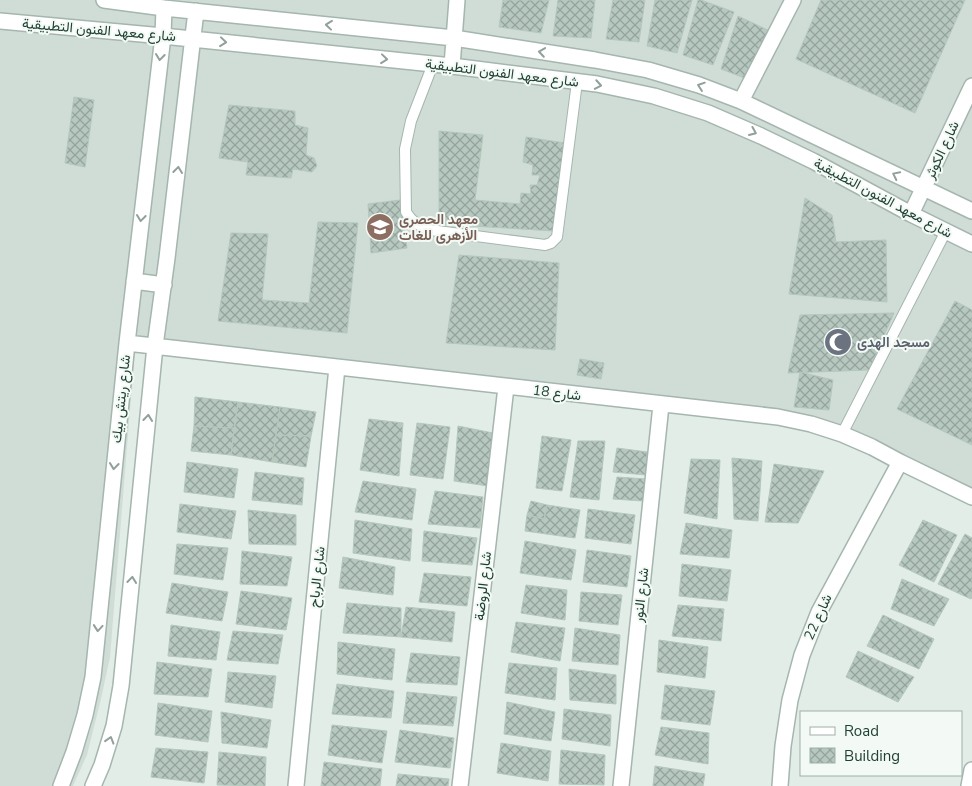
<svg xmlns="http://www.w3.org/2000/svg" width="972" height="786" font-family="'Nunito Sans',Vazirmatn,sans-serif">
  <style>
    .built { fill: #d0ddd6 }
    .building { fill: url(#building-cross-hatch); stroke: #b4c8bd }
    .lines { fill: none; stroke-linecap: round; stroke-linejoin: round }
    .service-casing { stroke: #a4b6ae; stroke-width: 12 }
    .minor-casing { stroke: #a4b6ae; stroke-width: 18 }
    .service { stroke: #fff; stroke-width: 10 }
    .minor { stroke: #fff; stroke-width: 15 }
    .oneway { stroke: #90a09a }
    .labels { text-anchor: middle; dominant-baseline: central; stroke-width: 4; stroke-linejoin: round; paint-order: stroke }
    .street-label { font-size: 14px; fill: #214034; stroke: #f3faf6 }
    .education-label { font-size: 14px; font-weight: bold; fill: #785e54; stroke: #f3faf6; text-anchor: start }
    .worship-label { font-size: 14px; font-weight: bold; fill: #5b616d; stroke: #f3faf6; text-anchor: start }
  </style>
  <defs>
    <pattern id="building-cross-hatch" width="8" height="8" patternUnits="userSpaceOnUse" patternTransform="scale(1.25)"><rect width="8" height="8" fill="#b7c8c0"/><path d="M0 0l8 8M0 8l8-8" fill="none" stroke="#94a49d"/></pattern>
  </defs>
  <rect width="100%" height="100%" fill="#e2ede7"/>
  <path class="built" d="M0 0H972V490L866 436 830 422 793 412 140 341 135 349 110 657 101 699 87 755 73 786H0Z"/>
  <path class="building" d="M503 0H549L541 33 499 27Z
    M558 0H595L591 38 553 36Z
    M613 0H645L639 42 606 39Z
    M655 0H692L677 53 647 46Z
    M698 0H701L734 12 713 65 683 55Z
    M821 0H965L915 113 796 59Z
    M738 16 772 32 747 79 721 69Z
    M74 97 94 100 85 167 65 163Z
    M229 105 295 111V125L308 128 306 155 314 158 317 166 312 172 293 169 291 178 246 175 248 162 219 158Z
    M439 131 483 135 475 200 520 204 521 193 531 194 530 185H537L540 175H532L533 165 523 162 526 137 565 143 554 231 439 224Z
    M805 198 832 215 836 242 886 240 887 302 789 294Z
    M400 200 407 248 371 253 368 204Z
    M318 222 358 223 347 333 218 321 231 233 268 234 262 300 309 303Z
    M459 255 559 263 555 350 446 343Z
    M955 301 972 310V445L897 409Z
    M894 313 869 370 788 373 800 315Z
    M580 359 604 363 601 379 577 375Z
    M800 372 833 380 829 410 794 407Z
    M195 397 238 402 234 428 194 426Z
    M238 402 280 407 272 462 231 455Z
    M280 407 316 412 311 436 276 435Z
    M369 419 403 423 399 476 360 470Z
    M417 423 450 427 443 479 410 475Z
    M194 426 234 428 231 455 191 451Z
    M458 426 493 433 488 486 454 481Z
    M276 435 311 436 306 467 272 462Z
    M542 436 571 440 562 491 536 488Z
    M578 441H605L599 500 570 497Z
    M617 448 647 452 646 475 613 472Z
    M732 458 762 461 758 521 734 519Z
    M691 459 720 460 717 519 684 513Z
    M187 462 238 469 234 498 184 492Z
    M774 464 824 471 798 523 765 522Z
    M255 472 304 478 302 505 252 500Z
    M617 477 646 479 643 501 613 499Z
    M363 481 416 489 412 520 355 512Z
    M435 491 483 497 480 528 428 524Z
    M531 501 547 505 544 519 527 515Z
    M180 504 236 511 231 539 177 532Z
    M547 505 580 510 575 538 525 531 527 515 544 519Z
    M588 509 635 515 631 544 585 538Z
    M248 510 296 515V545L249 544Z
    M355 520 412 529 410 561 353 553Z
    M923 520 957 535 934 582 899 565Z
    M686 523 732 530 729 558 680 554Z
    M424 531 477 538 472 565 422 561Z
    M965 534 972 538V597L971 599 938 584Z
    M525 541 576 550 571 580 520 573Z
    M177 544 228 548 223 580 174 574Z
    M587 550 631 556 627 587 583 582Z
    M242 551 292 557 287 586 240 584Z
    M343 557 395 567 393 595 339 588Z
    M682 564 731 570 727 601 679 596Z
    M424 573 471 577 467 606 419 602Z
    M902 579 949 599 934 626 891 609Z
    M172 583 228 592 222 621 166 613Z
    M526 585 567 590 565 620 521 613Z
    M241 591 292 598 286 630 236 624Z
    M581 592 622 595 618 625 579 621Z
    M347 603 401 608V637L343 633Z
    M678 605 724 609 721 641 672 636Z
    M406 607 455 612 452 642 401 637Z
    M883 615 934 639 919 669 867 646Z
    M516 622 565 628 560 661 511 652Z
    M171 625 220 632 216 660 168 656Z
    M575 628 620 635 618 665 572 661Z
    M233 631 283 635 278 664 227 660Z
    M659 640 708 647 705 678 657 672Z
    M338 642 395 649 392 680 337 674Z
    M858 651 914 677 898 702 846 677Z
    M411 653 460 657 457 685 406 682Z
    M157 662 212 669 208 697 154 694Z
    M509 663 557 668 555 700 505 693Z
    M569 669 616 675V704L570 700Z
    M228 672 276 676 272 708 225 702Z
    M337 684 394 691 391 718 332 714Z
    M665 685 715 691 710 725 661 719Z
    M407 692 457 697 453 726 403 723Z
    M507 702 555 712 551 741 504 734Z
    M158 703 212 711 208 742 155 735Z
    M564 709 611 715 610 746 562 739Z
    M221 712 271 720 267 748 222 743Z
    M332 725 387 731 382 763 328 755Z
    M661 727 709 733 708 764 655 755Z
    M400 730 454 738 450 768 395 762Z
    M501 743 551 751 548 781 497 773Z
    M156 748 208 752 204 783 151 777Z
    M561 750 605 755 604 785 559 784Z
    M219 752 266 757 265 786 217 785Z
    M324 762 382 769 380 786H321Z
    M655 766 705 774 703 786H653Z
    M398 774 449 779 448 786H396Z"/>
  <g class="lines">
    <g class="service-casing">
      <path id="service" d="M433 64 411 121 405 149 406 212C412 222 419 227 430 230L545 245 551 243 557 237 577 82
        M842 434 946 231"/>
    </g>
    <g class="minor-casing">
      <path id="minor" d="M104 0 164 8 454 38 595 60 648 70 699 85 741 101 972 211
        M0 21 163 36 452 66 597 84 654 96 708 113 761 136 813 161 911 214 972 244
        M452 66 457 0
        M741 101 793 0
        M911 214 972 86
        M134 281 164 285
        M127 343 778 417 811 424 842 434 872 447 900 462 972 497
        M61 786 74 752 85 715 93 677 127 343 163 36 164 8
        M93 786 102 765 114 726 121 686 155 346 167 258 196 11
        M296 786 337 367
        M460 786 506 387
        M621 786 661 405
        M780 786 783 746 790 700 802 655 819 612 900 462
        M969 786 972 770"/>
    </g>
    <use href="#service" class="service"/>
    <use href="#minor" class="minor"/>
  </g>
  <defs><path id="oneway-chevron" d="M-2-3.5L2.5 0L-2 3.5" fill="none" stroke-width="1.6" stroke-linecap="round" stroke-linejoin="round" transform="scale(1.25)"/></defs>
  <g class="oneway">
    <use href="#oneway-chevron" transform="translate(329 25) rotate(-174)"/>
    <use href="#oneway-chevron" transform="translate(223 42) rotate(6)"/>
    <use href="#oneway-chevron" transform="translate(542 52) rotate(-171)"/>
    <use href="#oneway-chevron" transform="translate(160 57) rotate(97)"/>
    <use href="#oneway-chevron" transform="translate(384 59) rotate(6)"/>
    <use href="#oneway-chevron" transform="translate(598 85) rotate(10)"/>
    <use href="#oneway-chevron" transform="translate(701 86) rotate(-161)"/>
    <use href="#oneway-chevron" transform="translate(753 132) rotate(23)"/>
    <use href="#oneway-chevron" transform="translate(178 170) rotate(-83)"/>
    <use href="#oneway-chevron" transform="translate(896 175) rotate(-154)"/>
    <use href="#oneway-chevron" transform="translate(141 218) rotate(97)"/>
    <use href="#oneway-chevron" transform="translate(148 418) rotate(-84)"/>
    <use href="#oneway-chevron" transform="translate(114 466) rotate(96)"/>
    <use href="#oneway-chevron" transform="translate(132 580) rotate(-84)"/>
    <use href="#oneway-chevron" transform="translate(98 628) rotate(95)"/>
    <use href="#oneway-chevron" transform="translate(110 740) rotate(-73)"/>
  </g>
  <defs>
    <g id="school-disc" transform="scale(1.4375)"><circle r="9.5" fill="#8d6e63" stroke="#f3faf6"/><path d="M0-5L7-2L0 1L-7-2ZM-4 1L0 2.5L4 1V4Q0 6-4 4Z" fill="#fff"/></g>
    <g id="mosque-disc" transform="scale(1.4375)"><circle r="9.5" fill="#6b7280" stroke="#f3faf6"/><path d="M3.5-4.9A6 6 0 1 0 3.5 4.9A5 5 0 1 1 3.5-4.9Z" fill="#fff"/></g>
  </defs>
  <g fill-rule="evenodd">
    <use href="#school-disc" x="380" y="227"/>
    <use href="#mosque-disc" x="838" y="342"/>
  </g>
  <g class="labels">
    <g class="street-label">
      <text transform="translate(99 30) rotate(5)">شارع معهد الفنون التطبيقية</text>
      <text transform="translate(502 73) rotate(7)">شارع معهد الفنون التطبيقية</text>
      <text transform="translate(942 150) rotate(-65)">شارع الكوثر</text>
      <text transform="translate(883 198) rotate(28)">شارع معهد الفنون التطبيقية</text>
      <text transform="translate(557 393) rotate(7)">شارع 18</text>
      <text transform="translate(121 399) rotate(-84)">شارع ريتش بيك</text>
      <text transform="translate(317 577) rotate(-84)">شارع الرباح</text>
      <text transform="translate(483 586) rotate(-84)">شارع الروضة</text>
      <text transform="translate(641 595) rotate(-84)">شارع النور</text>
      <text transform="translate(818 617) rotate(-66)">شارع 22</text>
    </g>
    <g class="education-label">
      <text x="399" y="219">معهد الحصرى<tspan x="399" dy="16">الأزهرى للغات</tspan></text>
    </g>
    <g class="worship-label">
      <text x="857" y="342">مسجد الهدى</text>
    </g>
  </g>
  <rect x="800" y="711" width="162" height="65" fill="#f3faf6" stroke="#9fb0a8"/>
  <rect x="810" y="727" width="25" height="8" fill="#ffffff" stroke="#9fb0a8"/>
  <text x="844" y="736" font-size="15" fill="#214034">Road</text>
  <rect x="810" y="748" width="25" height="15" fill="url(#building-cross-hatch)" stroke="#9fb0a8"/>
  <text x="844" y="761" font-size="15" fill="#214034">Building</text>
</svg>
